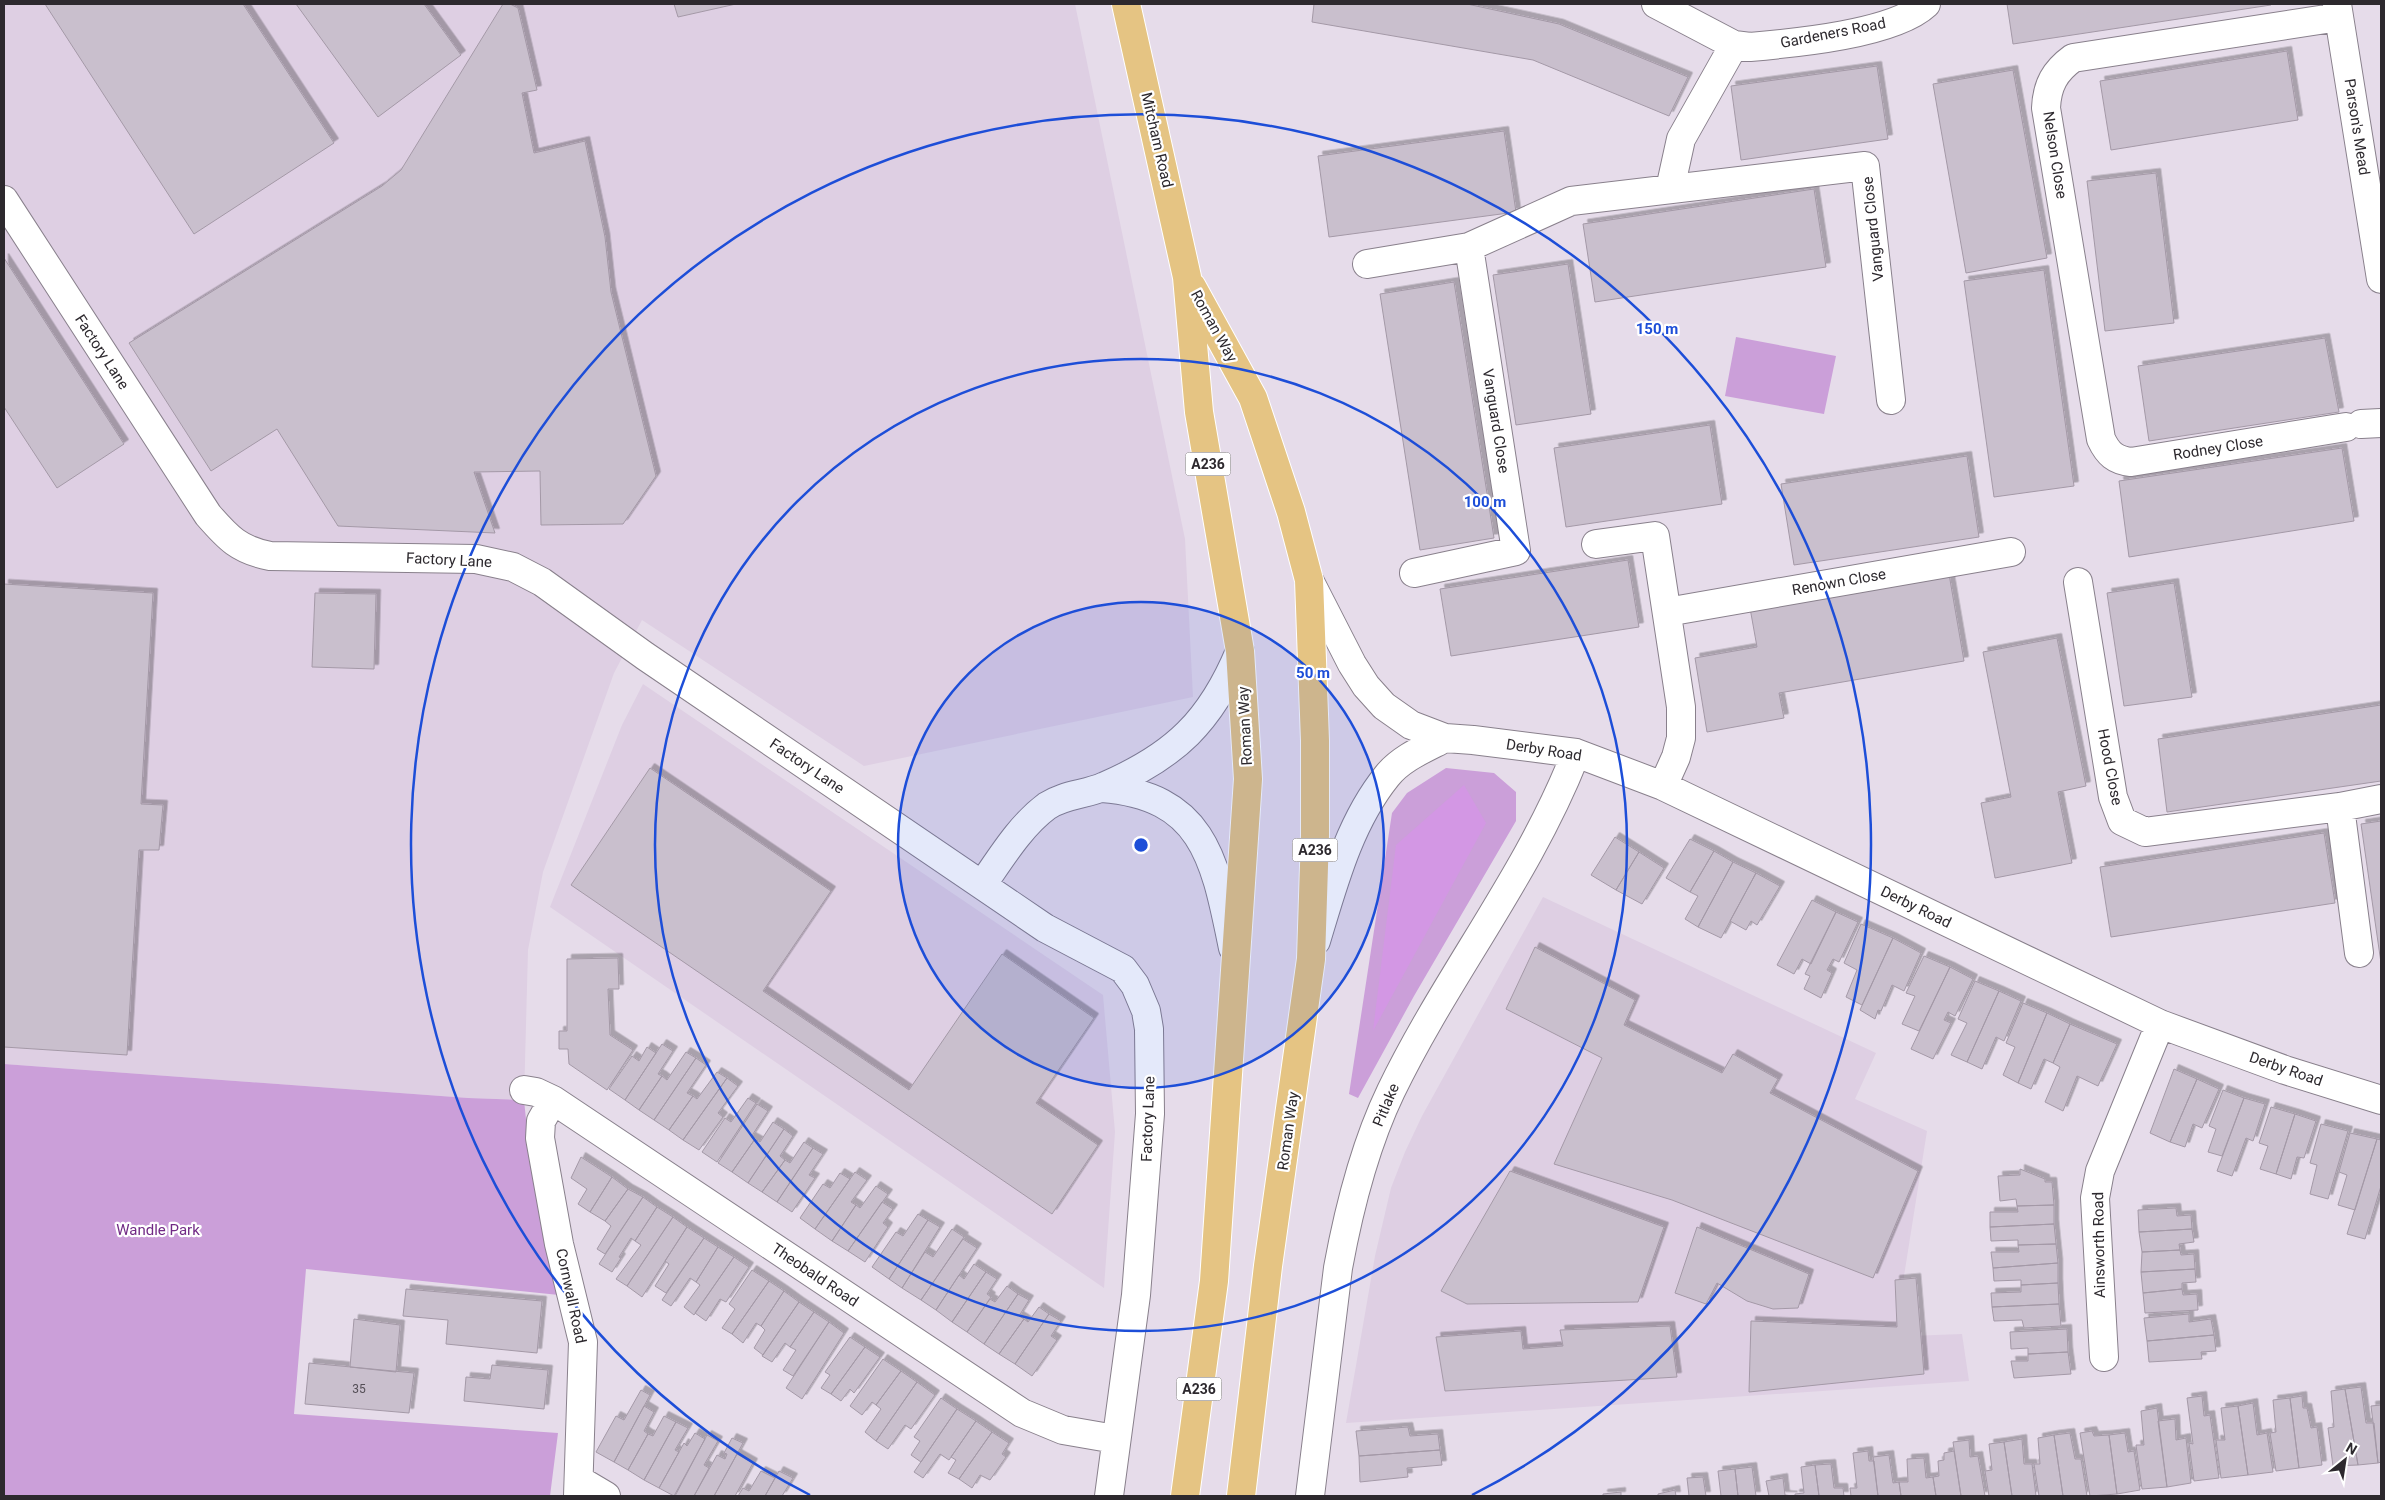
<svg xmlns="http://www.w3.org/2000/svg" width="2385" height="1500" font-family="Roboto,sans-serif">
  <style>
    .built { fill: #decfe3 }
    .green { fill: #cb9fd9 }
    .forest { fill: #d397e4 }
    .building { fill: #c9bfcd; stroke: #a499a7; filter: url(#shadow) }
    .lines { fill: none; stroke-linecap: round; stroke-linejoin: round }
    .minor-casing { stroke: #89808c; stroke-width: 30 }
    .major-casing { stroke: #fff; stroke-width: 30 }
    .minor { stroke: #fff; stroke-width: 28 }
    .major { stroke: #e5c483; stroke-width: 28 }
    .ring { fill: none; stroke: #1d4ed8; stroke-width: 2.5 }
    .labels { text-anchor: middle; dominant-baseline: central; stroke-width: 4.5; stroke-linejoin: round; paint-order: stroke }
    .number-label { font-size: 12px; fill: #544e56 }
    .shield { fill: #fff; stroke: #6c696d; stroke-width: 1 }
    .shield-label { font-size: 14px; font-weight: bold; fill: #2d292e }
    .street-label { font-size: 15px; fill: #2d292e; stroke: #fff }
    .park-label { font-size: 15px; fill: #712a85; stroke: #fff }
    .centre { fill: #1d4ed8; stroke: #fff; stroke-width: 2.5 }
    .ring-label { font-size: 15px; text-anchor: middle; font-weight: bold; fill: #1d4ed8; stroke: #fff; stroke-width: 4.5; stroke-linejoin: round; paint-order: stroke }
  </style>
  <defs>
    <filter id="shadow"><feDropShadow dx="4.5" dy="-4.5" stdDeviation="0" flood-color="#0004"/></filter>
  </defs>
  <rect width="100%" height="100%" fill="#e6dcea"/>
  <path class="built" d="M4 4H1075L1185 539 1193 697 864 766 642 620 614 673 543 872 528 950 524 1100 468 1098 4 1064Z
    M643 684 1103 995 1115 1132 1104 1288 550 907 622 725Z
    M1543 897 1876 1053 1855 1099 1927 1131 1904 1276 1909 1336 1962 1334 1969 1381 1346 1423 1375 1256 1391 1188 1405 1152 1422 1116Z"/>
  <path class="green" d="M1736 337 1836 356 1824 414 1725 396Z
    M1446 768 1494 773 1516 792V821L1414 996 1358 1098 1349 1094 1392 813 1407 793Z
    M4 1064 468 1098 524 1100 528 1139 559 1295 306 1269 294 1414 558 1433 550 1496H4Z"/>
  <path class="forest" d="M1464 785 1486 823 1373 1031 1396 845Z"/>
  <path class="building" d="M45 4H243L334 143 194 234Z
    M296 4H424L461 55 378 117Z
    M503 4H510L518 8 537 90 522 93 534 153 585 141 605 237 611 292 656 476 623 524 541 525 540 471 474 472 495 533 338 526 277 429 211 471 129 343 382 186 401 170Z
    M674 4H736L678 17Z
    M1314 4H1467L1559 24 1688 77 1669 116 1533 60 1312 22Z
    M2007 4H2270L2271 5 2013 44Z
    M2287 51 2298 120 2111 150 2100 81Z
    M1877 66 1888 139 1741 160 1731 86Z
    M2013 70 2047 258 1966 273 1933 84Z
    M1504 131 1516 212 1329 237 1318 156Z
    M2156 173 2174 323 2105 331 2087 181Z
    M1814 189 1826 267 1595 302 1583 224Z
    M4 258 124 444 57 488 4 407Z
    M1568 264 1591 414 1516 425 1493 275Z
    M2044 270 2074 486 1994 497 1964 281Z
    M1454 282 1494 538 1420 550 1380 294Z
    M2325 338 2339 412 2149 441 2138 366Z
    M1710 425 1722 504 1566 527 1554 448Z
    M2342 448 2354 521 2129 557 2119 481Z
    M1967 456 1979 537 1794 565 1781 484Z
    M1628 560 1639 627 1451 656 1440 589Z
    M1949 574 1964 661 1779 693 1784 718 1707 732 1695 658 1757 647 1750 608Z
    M2174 583 2192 697 2124 706 2107 593Z
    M4 584 153 593 141 804 163 805 159 850H139L127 1055 4 1047Z
    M315 593 376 594 374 669 312 667Z
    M2057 638 2086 786 2058 792 2072 863 1995 878 1981 803 2011 797 1983 652Z
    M2381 705V781L2167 812 2158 739Z
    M650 768 831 891 763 991 909 1090 1002 954 1094 1018 1036 1103 1098 1145 1052 1214 571 885Z
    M2381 821V963L2361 824Z
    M2324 833 2335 903 2111 937 2100 867Z
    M1615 837 1639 852 1616 890 1591 875Z
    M1690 839 1714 851 1690 892 1666 878Z
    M1714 851 1733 862 1698 927 1685 919 1698 896 1690 892Z
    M1639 852 1664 868 1642 904 1616 890Z
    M1733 862 1756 873 1721 938 1698 927Z
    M1756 873 1780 886 1757 925 1751 921 1746 930 1730 921Z
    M1812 900 1836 912 1811 964 1802 959 1794 974 1777 965Z
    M1836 912 1858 922 1839 962 1833 959 1827 970 1832 973 1821 998 1804 989 1810 976 1805 974Z
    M1861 924 1893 938 1862 1005 1846 997 1857 970 1844 963Z
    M1893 938 1921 953 1904 991 1892 985 1881 1011 1878 1010 1875 1019 1860 1010Z
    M1535 947 1635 1000 1624 1025 1722 1073 1733 1054 1778 1079 1770 1093 1918 1171 1873 1278 1672 1200 1554 1164 1602 1058 1506 1009Z
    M1924 956 1950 967 1919 1031 1902 1024 1915 996 1906 993Z
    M618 958 619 989H608L610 1035 633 1050 607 1090 569 1064 568 1049H559V1031H567V959Z
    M1950 967 1973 979 1955 1016 1948 1012 1944 1020 1951 1023 1933 1059 1911 1049Z
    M1975 981 1999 991 1967 1062 1951 1055 1967 1023 1958 1019Z
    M1999 991 2021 1001 2004 1041 1996 1037 1982 1069 1967 1062Z
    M2023 1003 2047 1013 2018 1083 2003 1075 2015 1047 2006 1043Z
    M2047 1013 2070 1024 2053 1063 2044 1059 2031 1089 2018 1083Z
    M2070 1024 2117 1044 2098 1086 2077 1076 2063 1111 2045 1102 2060 1067 2053 1063Z
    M662 1044 673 1051 658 1074 662 1076 639 1110 625 1100Z
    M647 1047 656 1053 625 1100 609 1089 632 1056 639 1061Z
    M686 1052 696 1058 654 1120 639 1110 662 1076 667 1080Z
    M696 1058 706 1065 687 1093 693 1096 669 1130 654 1120Z
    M2174 1069 2197 1079 2170 1142 2150 1133Z
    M717 1072 727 1078 683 1140 669 1130 693 1096 697 1099Z
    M727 1078 738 1086 718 1113 723 1117 699 1150 683 1140Z
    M2197 1079 2219 1089 2202 1128 2193 1124 2185 1147 2170 1142Z
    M2223 1090 2244 1098 2222 1156 2208 1152 2216 1129 2209 1126Z
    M748 1098 756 1103 717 1162 702 1152 725 1118 731 1122Z
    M2244 1098 2265 1104 2253 1141 2246 1138 2232 1176 2217 1171Z
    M757 1104 768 1111 751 1137 755 1139 732 1172 718 1163Z
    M2271 1107 2295 1114 2276 1174 2260 1169 2268 1146 2259 1143Z
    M2295 1114 2316 1121 2304 1158 2297 1157 2291 1179 2276 1174Z
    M773 1122 784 1129 748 1183 732 1172 755 1139 760 1142Z
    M2321 1124 2348 1131 2328 1199 2310 1194 2317 1165 2310 1163Z
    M784 1129 793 1136 780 1156 785 1160 762 1192 748 1183Z
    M2350 1133 2377 1139 2355 1210 2338 1205 2347 1175 2339 1172Z
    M2377 1139 2381 1140V1186L2365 1239 2347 1234Z
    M804 1142 813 1148 777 1202 762 1192 785 1160 790 1163Z
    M813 1148 823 1154 809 1175 815 1178 792 1212 777 1202Z
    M581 1157 612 1177 590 1212 578 1204 587 1189 571 1178Z
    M2020 1169 2045 1179V1182H2052L2054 1205 2017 1206 2016 1199 2000 1201 1998 1176 2020 1175Z
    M1510 1171 1664 1227 1638 1302 1467 1304 1441 1291Z
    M855 1172 867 1180 851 1202 856 1205 832 1241 815 1229Z
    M840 1173 850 1179 815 1229 800 1218 823 1184 830 1188Z
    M612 1177 628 1189 605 1221 590 1212Z
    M876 1186 888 1194 848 1251 832 1241 856 1205 860 1208Z
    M628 1189 643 1197 605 1254 597 1249 611 1226 605 1221Z
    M643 1197 657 1207 635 1241 631 1238 619 1257 621 1258 612 1272 599 1264Z
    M882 1202 893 1209 883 1223 888 1227 865 1262 848 1251Z
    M2054 1205V1224L1990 1227V1212H2018L2017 1206Z
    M657 1207 673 1217 627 1286 616 1279 641 1245 635 1241Z
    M2176 1208 2177 1216 2191 1215 2192 1229 2139 1232 2138 1210Z
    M918 1214 928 1220 889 1279 872 1267 896 1232 903 1236Z
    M673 1217 687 1227 642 1297 627 1286Z
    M928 1220 940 1227 902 1288 889 1279Z
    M2054 1224 2056 1244 2018 1245V1240L1991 1241 1990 1227Z
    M687 1227 704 1238 666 1293 655 1286 669 1264 665 1261Z
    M1697 1227 1809 1274 1798 1308 1773 1309 1747 1301 1717 1283 1706 1304 1675 1293Z
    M952 1229 964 1237 921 1300 902 1288 925 1252 933 1257Z
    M2192 1229 2194 1242 2179 1244 2180 1250 2142 1252 2139 1232Z
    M704 1238 718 1247 696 1282 690 1278 671 1306 662 1300Z
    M963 1239 977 1248 936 1310 921 1300Z
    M2056 1244 2058 1263 1993 1268 1991 1252H2019L2018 1245Z
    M718 1247 734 1257 694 1315 684 1307 700 1285 696 1282Z
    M2180 1250 2181 1255 2194 1254 2195 1269 2141 1272 2142 1252Z
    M734 1257 749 1267 726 1302 720 1299 706 1321 695 1313Z
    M2058 1263V1283L2021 1285V1280L1994 1281 1993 1268Z
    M974 1264 986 1272 952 1322 936 1310 959 1275 964 1279Z
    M2195 1269 2196 1282 2182 1283V1289L2143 1293 2141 1272Z
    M752 1270 769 1281 732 1334 722 1328 735 1309 729 1304Z
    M986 1272 997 1279 987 1294 991 1297 967 1332 952 1322Z
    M1916 1278 1924 1374 1749 1392 1751 1321 1897 1327 1895 1280Z
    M769 1281 784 1291 761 1326 756 1323 743 1343 732 1334Z
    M2058 1283 2059 1304 1992 1307 1991 1293 2021 1292V1285Z
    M1007 1286 1018 1294 984 1344 967 1332 990 1299 995 1302Z
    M406 1289 542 1301 537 1353 446 1344 448 1320 403 1316Z
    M2182 1289 2183 1295 2197 1294 2198 1310 2145 1313 2143 1293Z
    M784 1291 799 1302 763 1355 754 1348 765 1330 761 1326Z
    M1018 1294 1029 1300 1019 1316 1024 1319 999 1354 984 1344Z
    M799 1302 814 1312 790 1347 785 1343 772 1362 762 1356Z
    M2059 1304 2061 1326 2024 1328 2022 1320 1994 1321 1992 1307Z
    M1039 1307 1049 1314 1015 1364 999 1354 1024 1319 1028 1322Z
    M814 1312 829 1322 793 1376 783 1370 796 1350 790 1347Z
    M1049 1314 1061 1321 1051 1336 1057 1340 1032 1376 1015 1364Z
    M2189 1314V1322L2211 1319 2214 1335 2147 1341 2144 1318Z
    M354 1319 400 1325 396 1372 350 1367Z
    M829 1322 844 1333 802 1399 786 1388Z
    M1670 1326 1677 1377 1445 1391 1436 1337 1521 1331 1523 1349 1563 1346 1560 1330Z
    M2067 1329 2068 1352 2028 1354V1348L2011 1349 2010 1332Z
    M2214 1335 2216 1351 2201 1352 2202 1359 2149 1362 2147 1341Z
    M850 1337 865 1347 831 1394 821 1388 830 1375 825 1372Z
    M865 1347 880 1357 854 1393 850 1389 841 1401 831 1394Z
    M2068 1352 2071 1374 2014 1378 2011 1361H2028V1354Z
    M883 1359 901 1371 876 1405 872 1402 862 1415 850 1406Z
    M309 1363 414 1373 409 1413 305 1404Z
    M492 1365 548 1370 544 1409 464 1401 466 1377 490 1379Z
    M901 1371 917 1382 876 1441 865 1432 881 1409 876 1405Z
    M917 1382 935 1395 911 1429 905 1425 888 1449 876 1441Z
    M2361 1387 2366 1423H2374L2378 1463 2358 1465 2345 1389Z
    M2345 1389 2358 1465 2333 1466 2328 1428 2334 1427 2331 1391Z
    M641 1390 650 1395 614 1462 596 1452 616 1416 624 1420Z
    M2202 1396 2204 1416 2210 1415 2219 1478 2194 1481 2189 1443 2193 1444 2187 1398Z
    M2302 1396 2303 1408H2307L2311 1428 2317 1427 2322 1465 2299 1468 2290 1398Z
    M941 1398 957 1409 921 1462 911 1455 920 1441 914 1437Z
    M2290 1398 2299 1468 2276 1471 2270 1433 2276 1432 2273 1400Z
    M2253 1403 2257 1435 2267 1433 2273 1472 2248 1475 2238 1406Z
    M2381 1405V1462L2378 1463 2371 1406Z
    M644 1406 654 1412 644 1431 648 1434 628 1470 614 1462Z
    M2238 1406 2248 1475 2221 1478 2216 1440H2225L2221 1408Z
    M2157 1408 2167 1487 2142 1489 2136 1445H2144L2141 1411Z
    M957 1409 976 1421 949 1460 940 1454 923 1478 914 1472Z
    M664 1416 676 1422 644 1480 628 1470 648 1434 653 1436Z
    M2175 1419 2176 1440 2186 1438 2191 1483 2167 1487 2158 1421Z
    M976 1421 992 1432 959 1479 948 1473 956 1460 951 1457Z
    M676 1422 688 1428 675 1450 679 1452 659 1488 644 1480Z
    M1408 1427 1410 1436 1438 1434 1440 1450 1359 1456 1356 1431Z
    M2092 1431 2094 1436 2109 1435 2117 1494 2090 1496 2080 1433Z
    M992 1432 1009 1443 1002 1454 1006 1457 990 1480 980 1475 972 1488 959 1479Z
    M695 1433 705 1439 674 1496 659 1488 684 1443 687 1446Z
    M2070 1433 2075 1459H2081L2087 1496H2063L2054 1435Z
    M2125 1433 2128 1452 2134 1451 2140 1490 2117 1494 2109 1435Z
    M707 1435 718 1441 704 1465 709 1468 694 1496H675Z
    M2054 1435 2063 1496H2039L2034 1464H2040L2038 1438Z
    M732 1438 743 1443 714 1496H694L717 1455 725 1459 727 1454 724 1453Z
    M2022 1439 2024 1464H2032L2036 1496H2012L2004 1442Z
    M1969 1440 1970 1457 1978 1456 1985 1496H1961L1953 1442Z
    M2004 1442 2012 1496H1989L1985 1471 1992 1470 1989 1444Z
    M1440 1450 1442 1465 1407 1468 1408 1477 1360 1482 1359 1456Z
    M1868 1451 1869 1461H1874L1878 1496H1851L1850 1488H1857L1853 1453Z
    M1954 1451 1961 1496H1936L1933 1477 1939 1476 1938 1461 1944 1460V1453Z
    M737 1454 753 1463 735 1496H714Z
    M1889 1455 1893 1483 1899 1482 1901 1496H1878L1873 1457Z
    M1924 1458 1926 1478 1933 1477 1936 1496H1901L1899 1482H1908L1907 1459Z
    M1831 1464 1834 1488H1843L1844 1496H1819L1815 1465Z
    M1815 1465 1819 1496H1795V1494L1804 1493 1801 1467Z
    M1752 1467 1756 1496H1738L1735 1469Z
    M1735 1469 1738 1496H1721L1718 1471Z
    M761 1471 775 1478 765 1496H738L743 1488 749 1491Z
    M779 1471 793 1478 782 1496H765Z
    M1703 1477 1706 1496H1689L1687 1478Z
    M1783 1478 1785 1495 1793 1496H1769L1766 1481Z
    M1675 1490 1676 1496H1658V1494Z
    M1621 1492V1496H1603V1494Z"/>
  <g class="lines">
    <g class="minor-casing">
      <path id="minor" d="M1656 4 1734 45 1750 47C1795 43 1894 34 1926 4
        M2337 4 2381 279
        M2339 17 2073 58C2055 71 2047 85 2046 108L2101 439C2108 454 2115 460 2131 462L2346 427
        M1670 189 1681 139 1734 45
        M4 200 208 515C228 538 239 550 270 556L476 559 513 567 542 582 645 656 1045 928 1123 969 1135 985 1146 1011 1149 1029 1150 1114 1136 1295 1109 1496
        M1367 264 1469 247 1571 201 1865 166 1891 400
        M2361 424 2381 423
        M1596 544 1655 536 1681 707V738L1676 757 1663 786
        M1414 573 1516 551 1469 247
        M1309 580 1352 664 1366 686 1384 706 1411 725 1445 738 1473 740 1576 753 1663 786 2160 1024 2285 1070 2381 1100
        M2078 582 2113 797 2122 821 2145 832 2340 807 2381 799
        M1667 612 2011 552
        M1102 788C1205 796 1215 861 1233 948
        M2340 807 2359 953
        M982 885C1001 858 1020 826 1047 806 1065 794 1086 795 1105 786 1175 756 1211 721 1240 651
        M1316 941C1333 885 1349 823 1387 776 1401 758 1426 748 1445 738
        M524 1090 536 1092 553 1100 1022 1413 1063 1430 1115 1439
        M553 1100 541 1121 540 1138 559 1244 583 1342 578 1496
        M2104 1357 2095 1198 2100 1171 2160 1024
        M579 1480 606 1496
        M1310 1496 1338 1268C1349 1208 1364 1147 1391 1091 1447 975 1529 874 1576 753"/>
    </g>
    <g class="major-casing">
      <path id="major" d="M1126 4 1187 277 1199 412 1240 651 1248 779 1214 1281 1185 1496
        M1192 287 1253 398 1291 512 1309 580 1315 741V835L1311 959 1268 1266 1241 1496"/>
    </g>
    <use href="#minor" class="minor"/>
    <use href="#major" class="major"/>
  </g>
  <circle cx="1141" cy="845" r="243" fill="#1d4ed8" fill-opacity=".12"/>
  <g class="ring">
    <circle cx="1141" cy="845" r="243"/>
    <circle cx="1141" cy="845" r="486"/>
    <path d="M810 1495A730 730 0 1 1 1472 1495"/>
  </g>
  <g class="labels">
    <g class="number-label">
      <text x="359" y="1389">35</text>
    </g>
    <g class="shield">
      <rect x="1185.5" y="452.5" width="45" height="23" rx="4"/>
      <rect x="1292.5" y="838.5" width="45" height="23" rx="4"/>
      <rect x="1176.5" y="1377.5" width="45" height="23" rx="4"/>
    </g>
    <g class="shield-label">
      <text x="1208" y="464">A236</text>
      <text x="1315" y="850">A236</text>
      <text x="1199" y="1389">A236</text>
    </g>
    <g class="street-label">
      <text transform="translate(1833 33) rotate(-11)">Gardeners Road</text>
      <text transform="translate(2357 127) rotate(81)">Parson's Mead</text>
      <text transform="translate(1157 140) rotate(77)">Mitcham Road</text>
      <text transform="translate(2055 155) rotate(81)">Nelson Close</text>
      <text transform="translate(1873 229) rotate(-96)">Vanguard Close</text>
      <text transform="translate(1214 326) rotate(61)">Roman Way</text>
      <text transform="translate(102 352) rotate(57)">Factory Lane</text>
      <text transform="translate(1496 421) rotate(81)">Vanguard Close</text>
      <text transform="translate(2218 448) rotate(-9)">Rodney Close</text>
      <text transform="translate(449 560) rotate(3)">Factory Lane</text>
      <text transform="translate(1839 582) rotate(-10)">Renown Close</text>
      <text transform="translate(1245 726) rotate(-93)">Roman Way</text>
      <text transform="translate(1544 750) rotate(9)">Derby Road</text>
      <text transform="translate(807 766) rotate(34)">Factory Lane</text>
      <text transform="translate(2110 767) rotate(79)">Hood Close</text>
      <text transform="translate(1916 907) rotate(26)">Derby Road</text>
      <text transform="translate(2286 1069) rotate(19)">Derby Road</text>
      <text transform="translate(1386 1105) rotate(-67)">Pitlake</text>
      <text transform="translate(1148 1119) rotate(-88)">Factory Lane</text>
      <text transform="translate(1288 1131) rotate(-82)">Roman Way</text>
      <text transform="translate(2099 1245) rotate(-91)">Ainsworth Road</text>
      <text transform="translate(815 1275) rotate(34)">Theobald Road</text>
      <text transform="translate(571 1296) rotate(78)">Cornwall Road</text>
    </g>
    <g class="park-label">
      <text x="158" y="1230">Wandle Park</text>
    </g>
  </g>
  <circle cx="1141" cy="845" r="8" class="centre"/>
  <g class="ring-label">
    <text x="1657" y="334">150 m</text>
    <text x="1485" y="507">100 m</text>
    <text x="1313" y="678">50 m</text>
  </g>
  <rect width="2385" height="1500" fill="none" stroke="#2d292e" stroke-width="10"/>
  <g transform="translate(2345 1460) rotate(30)" stroke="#ffffff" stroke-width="4" paint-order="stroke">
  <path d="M0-4L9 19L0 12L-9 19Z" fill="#2d292e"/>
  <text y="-8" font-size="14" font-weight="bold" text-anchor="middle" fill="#2d292e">N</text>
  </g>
</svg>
